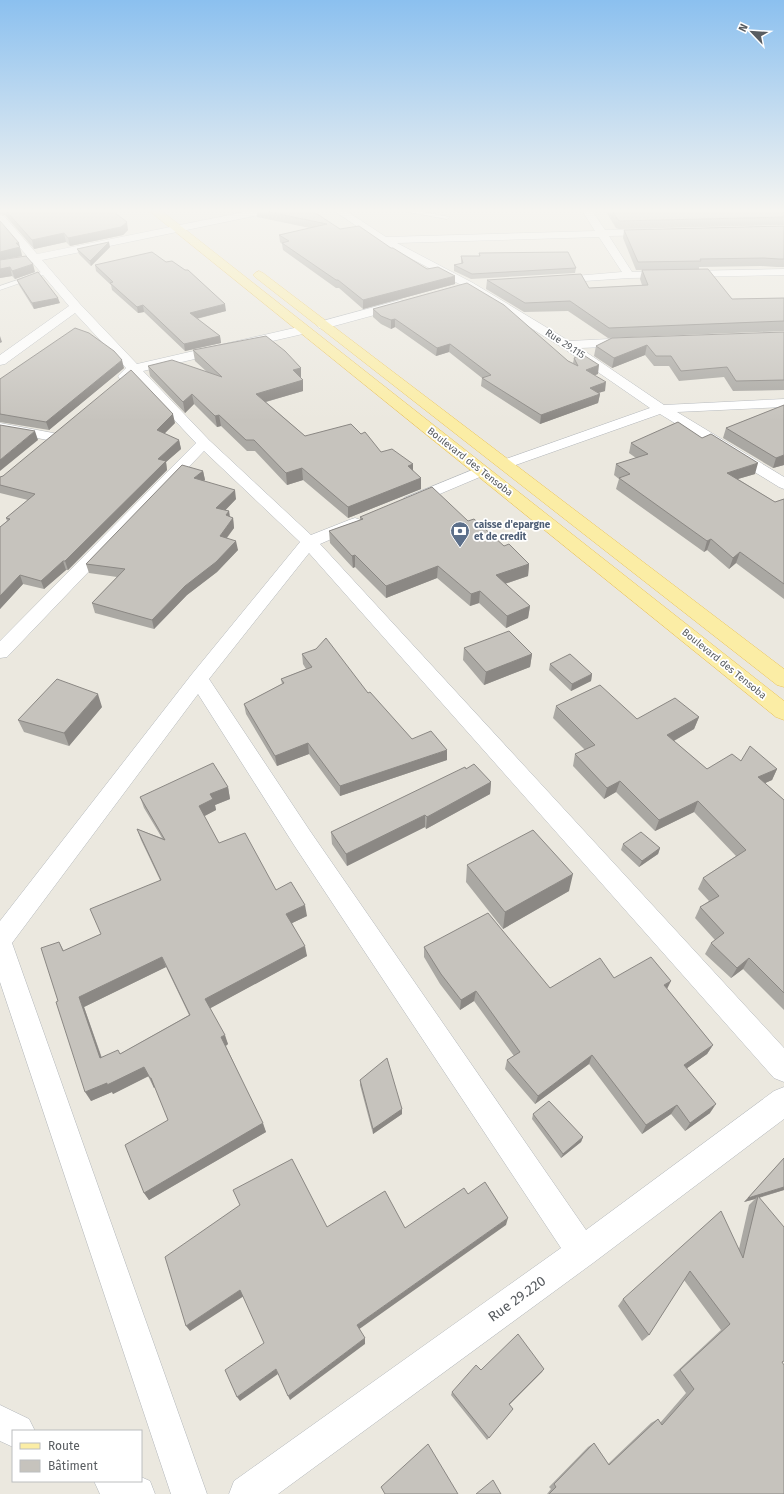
<svg xmlns="http://www.w3.org/2000/svg" width="784" height="1494" font-family="'Fira Sans',sans-serif">
  <style>
    .lines { fill: none; stroke-linecap: round; stroke-linejoin: round }
    .service-casing { stroke: #b2b6ba; stroke-width: 1 }
    .minor-casing { stroke: #b2b6ba; stroke-width: 1 }
    .primary-casing { stroke: #eac25a; stroke-width: 1 }
    .service { fill: #fff; fill-rule: evenodd }
    .minor { fill: #fff; fill-rule: evenodd }
    .primary { fill: #fbeda5; fill-rule: evenodd }
    .wall { fill: #aaa8a3; fill-rule: evenodd }
    .shaded-wall { fill: #8b8884 }
    .building { fill: #c6c3bd; stroke: #8b8884; fill-rule: evenodd }
    .labels { text-anchor: middle; dominant-baseline: central; stroke-width: 3.5; stroke-linejoin: round; paint-order: stroke }
    .far-street-label { font-size: 10px; fill: #585c60; stroke: #fff }
    .far-service-label { font-size: 10px; font-weight: bold; fill: #4e5e75; stroke: #fff; text-anchor: start }
    .near-street-label { font-size: 14px; fill: #585c60; stroke: #fff }
  </style>
  <rect width="100%" height="100%" fill="#ebe8df"/>
  <g class="lines">
    <g class="service-casing">
      <path id="service" d="M408 212H423L450 217 447 219Z
        M47 270 50 272 49 273 0 290V286Z"/>
    </g>
    <g class="minor-casing">
      <path id="minor" d="M244 212H264L259 215 42 260 80 304 137 364 303 326 307 327 309 330 307 333 143 371 209 440 311 535 349 520 355 518 361 520 363 523 361 526 320 544 784 1048V1082L774 1078 309 553 209 679 310 831 586 1230 774 1091 784 1087V1119L593 1263 278 1494H229L234 1481 561 1248 294 845 198 694 12 943 207 1494H171L0 982V921L192 674 300 542 204 451 7 657 0 658V641L196 443 133 376 125 380 120 379 118 376 126 368 75 313 5 364 0 365V355L69 306 32 262 0 268V262L27 256 0 224V215L4 216 37 254Z
        M336 212H348L386 237 595 231 583 212H593L605 230 651 229 656 232 651 235 609 236 632 272 784 269V275L629 278 555 283 551 282 549 280 551 278 622 272 599 237 397 243 473 283 569 341 630 338 634 339 636 342 634 345 630 346 580 348 664 405 784 399V407L677 412 784 477V489L779 487 660 414 510 467 505 469 500 467 497 464 500 461 650 408 563 348 465 287 380 242Z
        M400 300 404 301 406 304 404 307 323 329 319 328 317 325 319 322Z
        M0 423 53 433 58 434 60 437 58 440 53 441 0 431Z
        M482 466 487 468 490 471 487 474 416 504 410 506 404 504 402 501 404 498Z
        M0 1405 29 1419 35 1431H13V1447L0 1441Z
        M141 1477 150 1481 155 1494H100L94 1481H141Z"/>
    </g>
    <g class="primary-casing">
      <path id="primary" d="M151 212H163L784 701V720L776 717Z
        M259 271 263 273 784 669V687L777 685 255 277 253 275 255 273Z"/>
    </g>
    <use href="#service" class="service"/>
    <use href="#minor" class="minor"/>
    <use href="#primary" class="primary"/>
  </g>
  <path class="wall" d="M0 212H114L128 230 123 235 70 246 66 242 34 249 5 215 0 214Z
    M257 212H314L340 229 391 248 427 269 455 284 363 309 339 288H336L283 250 282 244 280 242 279 235 310 228 257 217Z
    M606 212H784V225L619 229 616 228Z
    M0 221 21 251 22 256 5 259 35 272 15 279 12 276 0 278Z
    M784 226V267H777L761 266 699 267V269L732 299 784 298V331L608 338 568 311 524 312 486 289 487 280 589 288 642 285 640 279 642 270H636L623 238 624 230Z
    M110 247 91 266 79 254 77 249Z
    M479 253 576 268 575 273 471 279 454 271V265L461 264V256H479Z
    M95 265 226 311 197 319 220 336 221 343 185 351 144 312 138 313 112 290 111 285 96 271Z
    M17 280 60 303 34 309 19 285Z
    M373 309 568 361 573 363 574 358 598 374 594 375 605 391 598 393 600 394 598 403 540 424 481 386 482 378 449 352 436 356 395 327 391 329 381 324 373 317Z
    M784 332V390L733 391 724 377 679 381 669 366H654L645 355 612 368 594 356 596 346Z
    M193 350 301 368V378L303 380V391L266 402 305 436 361 434 381 452 413 470 421 489 348 518 303 480 287 485 255 451H247L221 426 217 427 194 404 185 413 150 376 148 366 207 372 195 361Z
    M124 368 49 430 0 422V379Z
    M784 405V465L773 468 723 438 726 428Z
    M175 423 164 434 179 440 181 449 166 462 167 470 68 570H66L44 589 23 584 0 609V527L7 521 6 518 28 500 0 493V477Z
    M631 443 755 474 738 479 775 502 784 499V599L736 563 729 569 707 550 704 552 616 489 619 479 614 475 616 464 636 458 629 453Z
    M203 471 205 480 203 481 236 499 225 510 229 511 230 517 233 518 234 528 227 538 238 550 217 572 187 595 154 629 95 613 92 603 117 577 89 573 86 564Z
    M360 517 468 521 529 564 528 576 505 584 530 606 528 618 506 628 479 603 470 606 437 578 386 598 355 567 353 568 330 543 329 531 360 520Z
    M464 648 532 654 530 667 484 685 463 660Z
    M302 654 368 693 412 739 447 760 340 796 309 754 277 766 246 714 244 704 282 684 281 679 306 669 303 664Z
    M550 664 592 674 591 681 571 691 549 670Z
    M556 706 637 719 699 717 694 729 674 741 707 769 741 761 777 769 772 780 765 783 784 800V1010L743 969 731 978 705 954 711 943 715 940 695 918 700 907 709 901 698 889 703 878 736 856 694 812 655 831 616 792 604 799 573 766 575 754 585 750 553 718Z
    M102 707 69 746 24 732 18 720Z
    M466 769 491 782 490 794 426 829 425 827 347 866 332 844 331 832Z
    M228 787 230 799 215 805 216 810 204 816 219 843 307 916 292 923 307 956 210 1008 228 1044 226 1046 266 1132 149 1200 144 1193 168 1120 155 1087 154 1088 148 1076 113 1094 112 1092 91 1101 58 1001 59 942 64 951 101 934 160 880 141 840 137 829 162 838 144 808 140 797ZM166 967 189 1015 120 1054 102 1058 84 1007Z
    M623 844 660 848 658 854 639 867 621 850Z
    M467 865 569 891 503 929 466 882Z
    M424 947 550 988 614 978 667 989 713 1045 707 1054 687 1068 710 1113 685 1131 671 1114 642 1134 589 1064 535 1104 505 1069 507 1060 514 1056 474 1001 460 1010 440 984 424 957Z
    M360 1080 402 1114 373 1134 360 1085Z
    M533 1114 583 1137 581 1142 561 1158 532 1119Z
    M784 1158V1190L759 1198 782 1362 784 1494H547L551 1489 549 1487 588 1447 594 1443 608 1464 651 1423 658 1419 660 1423 686 1393 673 1375 721 1330 684 1280 649 1335 642 1341 618 1306 623 1299 739 1249 749 1205 755 1199 744 1202Z
    M544 1369 509 1405 513 1409 487 1440 451 1395 452 1392 481 1370Z"/>
  <path class="shaded-wall" d="M127 222 128 230 123 235 70 246 68 238Z
    M64 233 66 242 34 249 32 240Z
    M109 242 110 247 91 266 90 261Z
    M16 243H19L22 256 0 260V252Z
    M33 264 35 272 15 279 12 271Z
    M10 267 12 276 0 278V269Z
    M455 276V284L363 309V300Z
    M58 298 60 303 34 309 32 303Z
    M225 304 226 311 191 320 190 313Z
    M143 305 144 312 138 313 137 307Z
    M395 319V327L391 329V320Z
    M0 336 2 342 0 343Z
    M220 336 221 343 185 351 184 344Z
    M450 344 449 352 436 356 437 348Z
    M647 345 645 355 612 368 614 358Z
    M122 360 124 368 49 430 46 422Z
    M599 365 598 374 585 379 586 370Z
    M301 368V378L294 380 293 370Z
    M303 380V391L258 404 256 394Z
    M606 382 605 391 588 396 590 388Z
    M192 394 194 404 185 413 183 402Z
    M600 394 598 403 540 424 541 415Z
    M173 414 175 423 159 439 157 430Z
    M219 415 221 426 217 427 215 416Z
    M35 431 38 440 0 471V460Z
    M179 440 181 449 166 462 167 470 68 570 65 561 158 459Z
    M784 455V465L773 468 776 458Z
    M758 463 755 474 724 483 727 473Z
    M413 464V475L408 466Z
    M302 468 303 480 287 485 286 473Z
    M203 471 205 480 196 488 194 478Z
    M421 478V489L348 518V507Z
    M235 490 236 499 218 518 216 508Z
    M229 511 230 520 226 515Z
    M233 518 234 528 221 545 220 536Z
    M711 539 707 550 704 552 707 541Z
    M236 541 238 550 217 572 187 595 154 629 152 620 185 586Z
    M740 552 736 563 729 569 733 558Z
    M355 555V567L353 568 352 556Z
    M63 561 66 570 44 589 41 581Z
    M529 564 528 576 495 587 496 575Z
    M438 566 437 578 386 598V586Z
    M20 575 23 584 0 609V596Z
    M480 591 479 603 470 606 471 594Z
    M530 606 528 618 506 628 507 616Z
    M532 654 530 667 484 685 486 672Z
    M592 674 591 681 571 691 572 684Z
    M98 694 102 707 69 746 64 733Z
    M699 717 694 729 663 747 667 735Z
    M308 743 309 754 277 766 275 756Z
    M447 750V760L340 796V786Z
    M777 769 772 780 752 789 758 777Z
    M620 781 616 792 604 799 607 788Z
    M491 782 490 794 426 829 427 817Z
    M228 787 230 799 215 805 216 810 201 818 199 806 210 794Z
    M698 801 694 812 655 831 659 820Z
    M425 815V827L347 866 346 854Z
    M660 848 658 854 639 867 642 861Z
    M573 874 569 891 503 929 505 912Z
    M305 905 307 916 288 925 286 914Z
    M305 946 307 956 209 1009 205 999Z
    M162 957 166 967 84 1007 105 1068 100 1058 79 997Z
    M749 958 743 969 731 978 737 968Z
    M671 981 666 991 664 985Z
    M476 991 474 1001 460 1010 461 1000Z
    M225 1035 228 1044 224 1047 221 1037Z
    M713 1045 707 1054 679 1074 684 1065Z
    M592 1055 589 1064 535 1104 538 1096Z
    M144 1067 149 1076 113 1094 112 1092 91 1101 85 1092Z
    M150 1078H151L155 1087 154 1088Z
    M716 1104 710 1113 685 1131 690 1123Z
    M677 1105 671 1114 642 1134 646 1125Z
    M402 1109V1114L373 1134V1129Z
    M263 1123 266 1132 149 1200 144 1193Z
    M583 1137 581 1142 561 1158 563 1154Z
    M784 1187V1190L757 1198 758 1196 755 1199 744 1202 748 1198Z
    M508 1218 506 1225 358 1330 357 1325Z
    M240 1290 244 1296 190 1331 186 1326Z
    M365 1338V1344L290 1400 288 1396Z
    M276 1369 278 1374 240 1401 237 1397Z
    M544 1369 542 1372 508 1406 509 1404Z"/>
  <path class="building" d="M7 212H114L127 222 121 227 68 238 64 233 32 240Z
    M269 212H314L340 229 359 226 391 248H393L427 269 438 267 455 276 363 300 338 280H336L282 243 289 241 279 235 327 224Z
    M613 212H784V217L620 221 618 220Z
    M0 221 19 243H16L20 247 0 252Z
    M784 226V259H779L764 258 700 259 701 261 638 262 624 230Z
    M109 242 90 261 77 249Z
    M152 252 166 262 172 261 185 270H188L225 304 190 313 220 336 184 344 143 305 137 307 110 283 113 282 95 265Z
    M568 252 576 268 472 274 454 265 463 263 461 256H480L479 253Z
    M26 256 33 264 12 271 10 267 0 269V260Z
    M708 269 732 299 784 298V321L609 328 570 301 525 303 487 280 581 274 589 288 648 285 642 270Z
    M38 272 58 298 32 303 17 280Z
    M467 283 504 305 568 361 578 366 574 358 582 354 599 365 586 370 606 382 590 388 600 394 541 415 482 378 491 375 450 344 437 348 395 319 391 320 381 316 373 309Z
    M75 328 89 333 114 351 122 360 46 422 0 414V379Z
    M784 332V380L736 381 727 367 681 371 671 356H656L647 345 614 358 596 346 612 338Z
    M266 336 285 351 301 368 293 370 303 380 256 394 305 436 351 424 361 434 365 432 381 452 392 449 413 464 408 466 421 478 348 507 302 468 286 473 254 440H246L219 415 215 416 192 394 183 402 148 366 172 360 222 377 193 350Z
    M131 370 173 414 157 430 179 440 158 459 166 461 65 561H63L41 581 20 575 0 596V527L10 519 6 518 35 494 0 485V477L3 476Z
    M784 405V455L776 458 726 428Z
    M678 422 702 438 711 434 758 463 727 473 775 502 784 499V584L740 552 733 558 711 539 707 541 619 478 630 474 616 464 648 454 631 443Z
    M0 425 35 431 0 460Z
    M182 465 203 471 194 478 235 490 216 508 229 511 226 515 233 518 220 536 236 541 216 562 185 586 152 620 92 603 125 569 86 564Z
    M432 487 468 521 474 519 504 546 509 544 529 564 496 575 530 606 507 616 480 591 471 594 438 566 386 586 355 555 352 556 329 531 363 519 360 517Z
    M509 631 532 654 486 672 464 648Z
    M326 638 368 693 370 692 412 739 431 731 447 750 340 786 308 743 275 756 244 704 284 683 281 679 312 667 302 654 316 649Z
    M570 654 592 674 572 684 550 664Z
    M57 679 98 694 64 733 18 720Z
    M600 685 637 719 675 698 699 717 667 735 707 769 732 754 741 761 750 746 777 769 758 777 784 800V993L749 958 737 968 711 943 724 933 700 907 719 896 703 878 746 850 698 801 659 820 620 781 607 788 575 754 595 745 556 706Z
    M213 763 228 787 210 794 213 799 199 806 219 843 245 833 276 890 291 882 305 905 286 914 305 946 205 999 225 1035 221 1037 263 1123 144 1193 125 1145 168 1120 151 1078H150L144 1067 107 1085V1083L85 1092 56 1002 58 1001 41 948 59 942 63 951 101 934 90 909 161 880 137 829 165 840 140 797ZM162 957 190 1015 120 1054 118 1050 100 1058 79 997Z
    M474 764 491 782 427 817 425 815 346 854 331 832 465 767 466 769Z
    M533 830 573 874 505 912 467 865Z
    M641 832 660 848 642 861 623 844Z
    M488 913 550 988 600 958 614 978 651 957 671 981 664 985 713 1045 684 1065 716 1104 690 1123 677 1105 646 1125 592 1055 538 1096 507 1060 520 1052 476 991 461 1000 441 974 424 947Z
    M387 1058 402 1109 373 1129 360 1080Z
    M549 1101 583 1137 563 1154 533 1114Z
    M784 1158V1187L748 1198Z
    M292 1159 327 1227 385 1191 405 1228 464 1188 468 1194 485 1182 508 1218 357 1325 365 1338 288 1396 276 1369 237 1397 225 1370 264 1343 240 1290 186 1326 165 1257 240 1205 233 1190Z
    M758 1196 784 1227V1361L782 1362 784 1365V1494H549L556 1487 554 1484 594 1443 609 1465 658 1419 662 1425 694 1389 680 1370 730 1324 690 1271 649 1335 623 1299 721 1211 743 1258Z
    M518 1334 544 1369 509 1404 513 1409 489 1438 452 1392 476 1365 481 1370Z
    M428 1444 458 1494H385L381 1487Z
    M493 1480 501 1494H476Z"/>
  <linearGradient id="sky" x2="0" y2="1"><stop stop-color="#8bc0ef"/><stop offset="0.5" stop-color="#f6f5f1"/><stop offset="1" stop-color="#f6f5f1" stop-opacity="0"/></linearGradient>
  <rect width="784" height="421" fill="url(#sky)"/>
  <defs>
    <g id="bank-pin" transform="scale(1)"><path d="M0 17L-7.5 6A9.5 9.5 0 1 1 7.5 6Z" fill="#5c6f8a" stroke="#fff"/><path d="M-6-4H6V4H-6ZM0-2.3a2.3 2.3 0 1 0 0 4.6a2.3 2.3 0 1 0 0-4.6Z" fill="#fff"/></g>
  </defs>
  <g fill-rule="evenodd">
    <use href="#bank-pin" x="460" y="531"/>
  </g>
  <g class="labels">
    <g class="far-street-label">
      <text transform="translate(565 344) rotate(33)">Rue 29.115</text>
      <text transform="translate(470 462) rotate(38)">Boulevard des Tensoba</text>
      <text transform="translate(724 664) rotate(39)">Boulevard des Tensoba</text>
    </g>
    <g class="far-service-label">
      <text x="474" y="525">caisse d'epargne<tspan x="474" dy="12">et de credit</tspan></text>
    </g>
    <g class="near-street-label">
      <text transform="translate(517 1299) rotate(-36)">Rue 29.220</text>
    </g>
  </g>
  <rect x="12" y="1430" width="130" height="52" fill="#ffffff" stroke="#bcbebf"/>
  <rect x="20" y="1443" width="20" height="6" fill="#fbeda5" stroke="#bcbebf"/>
  <text x="48" y="1450" font-size="12" fill="#585c60">Route</text>
  <rect x="20" y="1460" width="20" height="12" fill="#c6c3bd" stroke="#bcbebf"/>
  <text x="48" y="1470" font-size="12" fill="#585c60">Bâtiment</text>
  <g transform="translate(752 32) rotate(295)" stroke="#ffffff" stroke-width="3" paint-order="stroke">
  <path d="M0-3L7 15L0 10L-7 15Z" fill="#585c60"/>
  <text y="-6" font-size="11" font-weight="bold" text-anchor="middle" fill="#585c60">N</text>
  </g>
</svg>
